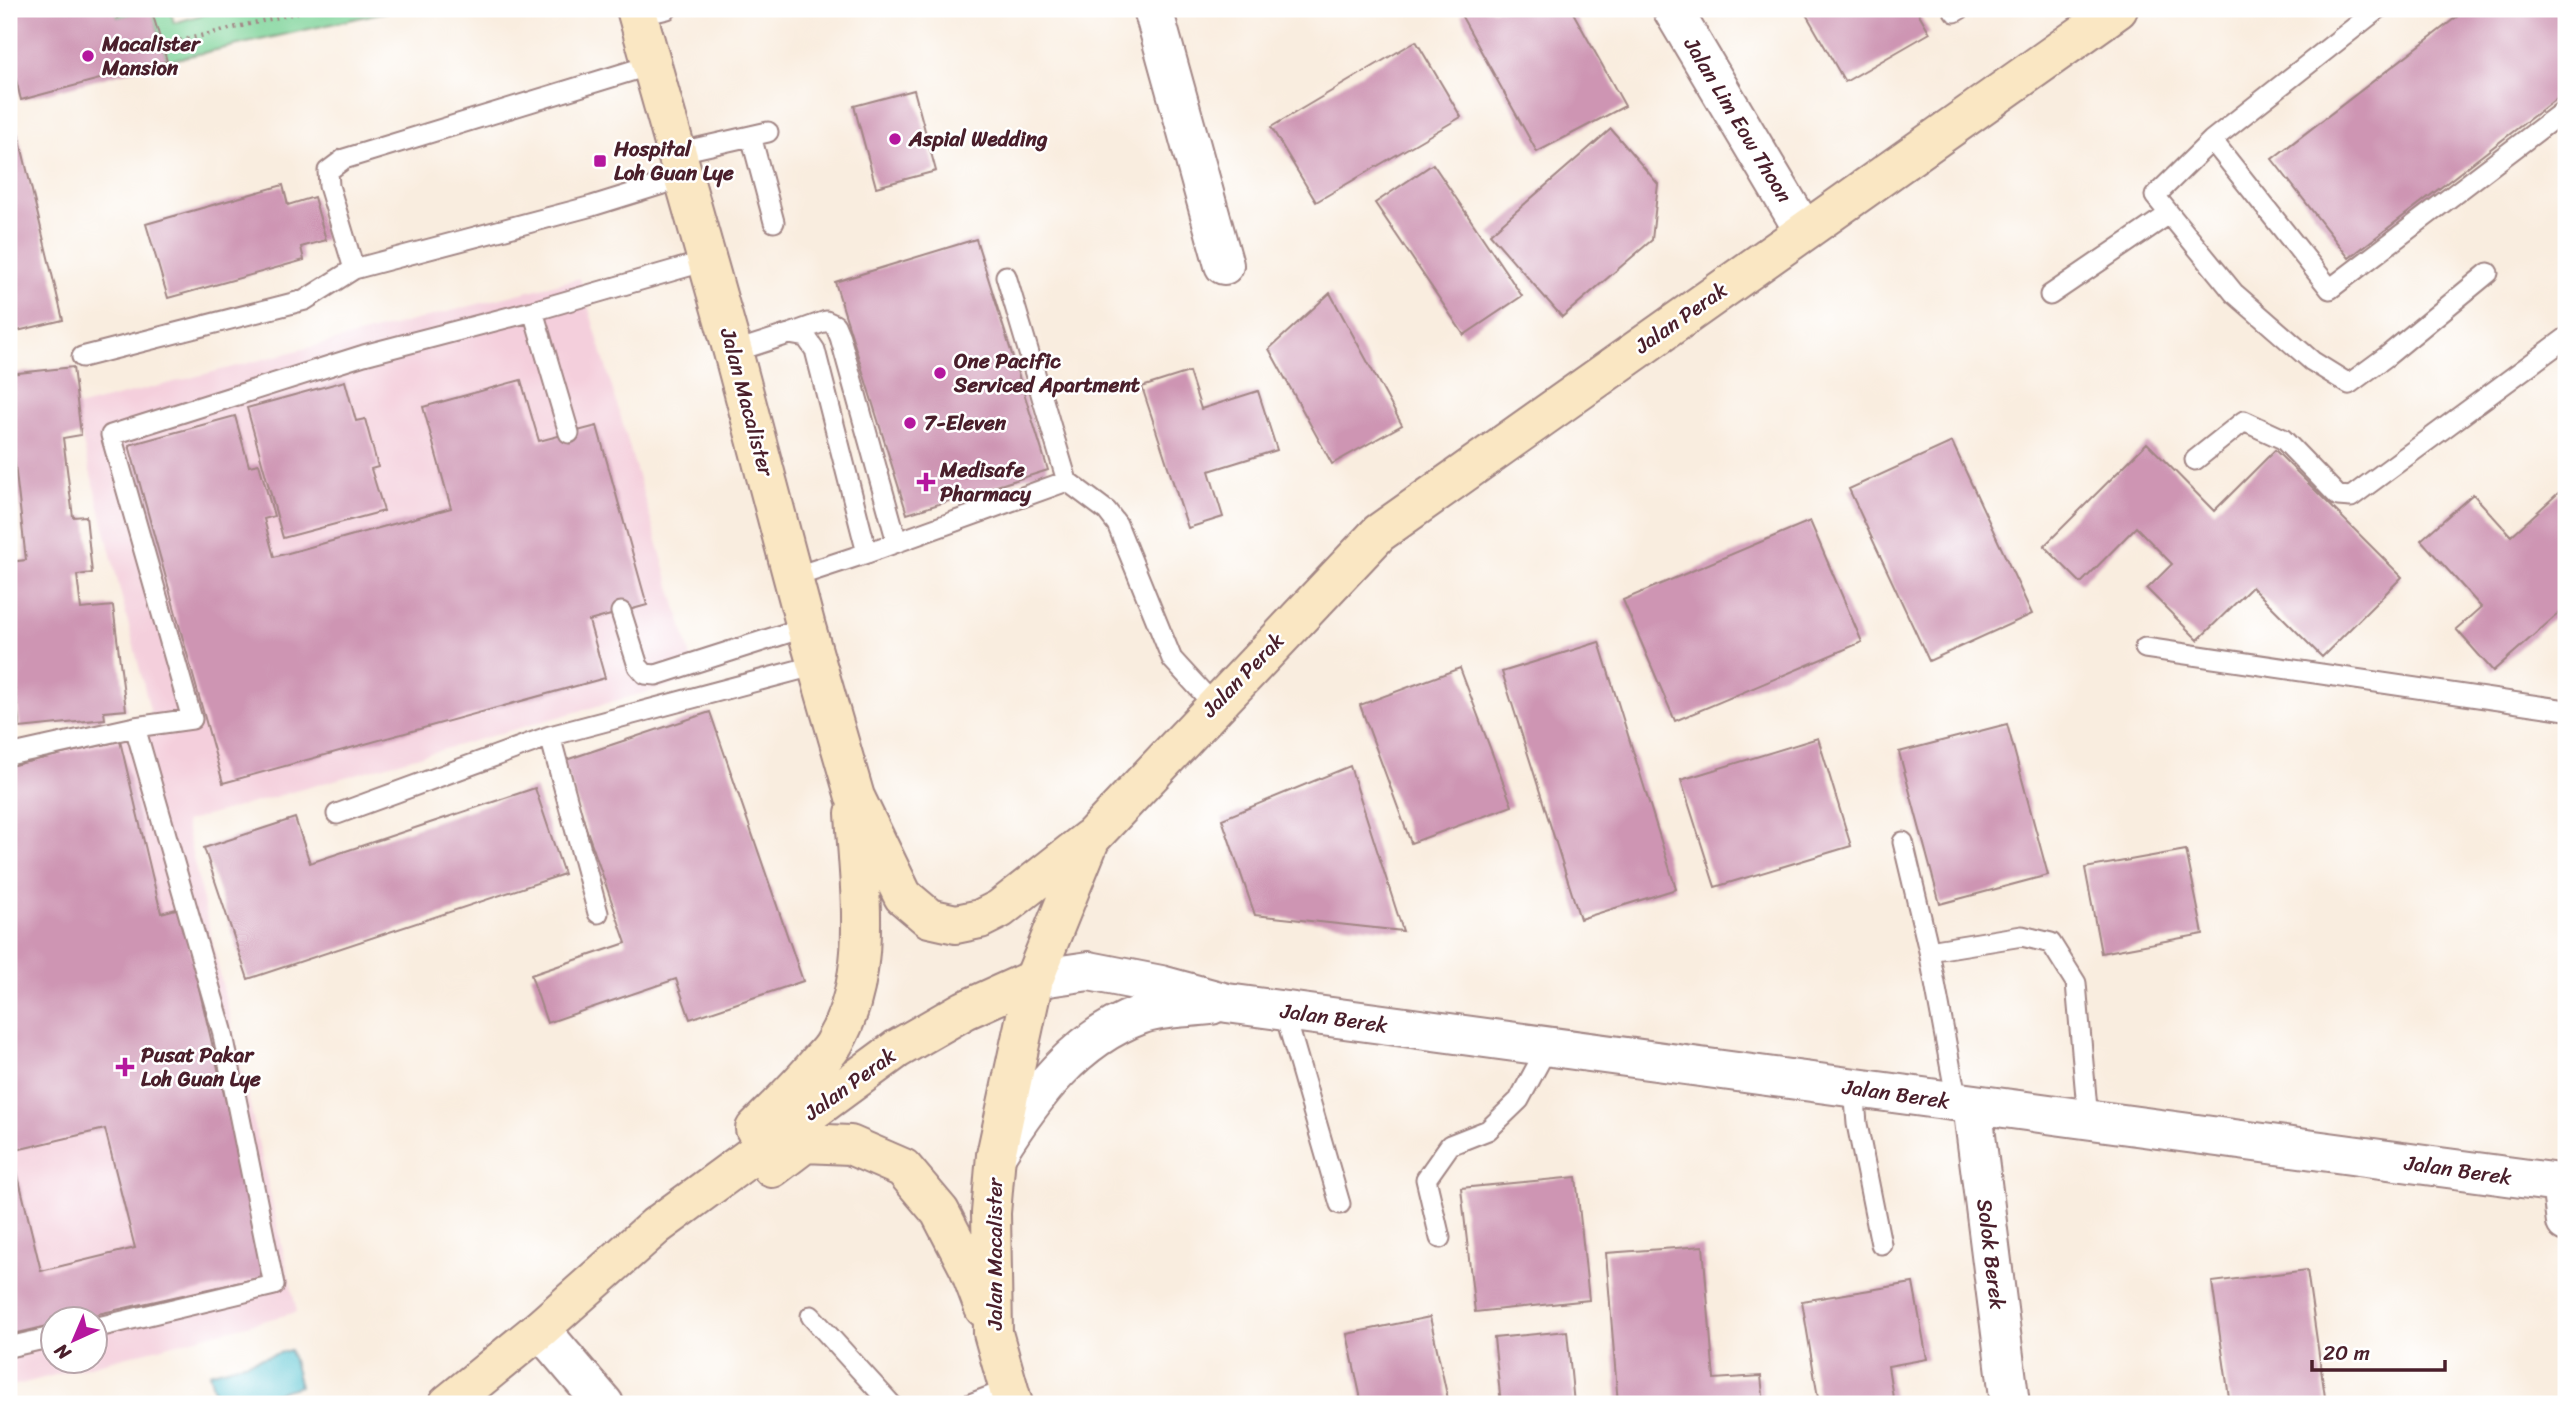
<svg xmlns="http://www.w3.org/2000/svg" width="2575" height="1413" font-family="Sriracha,sans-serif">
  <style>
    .built { fill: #f4cfdc; fill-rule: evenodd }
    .green { fill: #7dd398; stroke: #647962; stroke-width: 2 }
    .water { fill: #58c4d2; stroke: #51727e; stroke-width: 2 }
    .building { fill: #ce95b3; fill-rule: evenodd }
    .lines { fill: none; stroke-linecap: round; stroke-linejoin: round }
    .lane-casing { stroke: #a28685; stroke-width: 23 }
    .street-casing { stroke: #a28685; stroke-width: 42 }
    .secondary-casing { stroke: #a28685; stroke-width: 42 }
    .path { stroke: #a28685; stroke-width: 4.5; stroke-dasharray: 2 5; stroke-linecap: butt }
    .lane { stroke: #fff; stroke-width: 19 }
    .street { stroke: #fff; stroke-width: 38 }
    .secondary { stroke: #fae7c3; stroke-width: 38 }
    .poi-dot { fill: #b5179e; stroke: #fff; stroke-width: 2.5 }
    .labels { text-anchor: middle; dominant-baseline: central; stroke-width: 5; stroke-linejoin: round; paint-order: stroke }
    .poi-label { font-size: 21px; font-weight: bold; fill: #4a1f2b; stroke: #fff; text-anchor: start }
    .street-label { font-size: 21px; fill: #4a1f2b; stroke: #fff }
  </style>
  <rect width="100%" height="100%" fill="#fff"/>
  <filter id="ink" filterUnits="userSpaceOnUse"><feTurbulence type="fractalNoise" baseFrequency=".0143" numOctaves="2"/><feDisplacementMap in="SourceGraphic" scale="14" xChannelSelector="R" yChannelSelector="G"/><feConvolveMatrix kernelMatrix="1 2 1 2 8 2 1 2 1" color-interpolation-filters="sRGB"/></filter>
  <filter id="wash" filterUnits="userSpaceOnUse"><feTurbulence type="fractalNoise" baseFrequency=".00686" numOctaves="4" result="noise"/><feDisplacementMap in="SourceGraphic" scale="28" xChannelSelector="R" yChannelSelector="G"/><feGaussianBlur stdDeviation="1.57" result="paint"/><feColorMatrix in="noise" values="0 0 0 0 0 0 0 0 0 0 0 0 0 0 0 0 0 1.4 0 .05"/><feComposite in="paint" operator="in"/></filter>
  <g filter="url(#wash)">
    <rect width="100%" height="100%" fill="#f9eddf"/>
    <path class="built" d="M580 278 697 678 185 822 297 1312 9 1387V748L153 722 81 435 77 407ZM52 1318H94V1360H52Z"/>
    <path class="green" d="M115 9H170L174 23 221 9H398L167 61 151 10 117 18Z"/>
    <path class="water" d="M290 1350 300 1386 248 1401V1404H218L209 1373Z"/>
    <g id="blocks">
      <path class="building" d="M9 9H115L117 18 151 9 167 61 21 100 9 51Z
        M1472 9H1571L1625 106 1537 152 1461 15Z
        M1803 9H1916L1930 33 1845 82Z
        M2467 9H2566V91L2349 258 2272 159Z
        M1416 41 1461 117 1316 202 1271 127Z
        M914 90 936 171 876 187 854 106Z
        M9 95 63 320 9 333Z
        M1611 129 1658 184 1652 240 1562 317 1490 234Z
        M1433 164 1522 296 1464 335 1375 203Z
        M283 185 288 205 314 197 326 240 301 247 304 260 168 298 146 224Z
        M976 239 1048 470 907 514 835 282Z
        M1330 293 1402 425 1332 464 1269 349Z
        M73 367 81 435 63 438 73 517 86 516 92 573 77 575 81 609 113 606 126 710 104 712 105 719 20 728 11 656 9 657V562L26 560 9 412V374Z
        M1189 372 1201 409 1258 391 1277 450 1209 471 1223 517 1188 528 1142 387Z
        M521 380 539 441 597 426 647 605 589 621 605 678 223 783 129 445 235 416 249 466 259 464 274 516 264 519 274 557 451 508 423 407Z
        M345 381 356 421 365 419 378 467 371 469 384 511 283 538 247 408Z
        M1952 442 2032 614 1929 661 1849 489Z
        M2147 443 2214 511 2275 450 2402 577 2322 657 2252 587 2198 640 2147 589 2172 564 2136 527 2081 583 2044 546Z
        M2566 486V621L2559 613 2493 671 2456 629 2481 607 2421 540 2473 494 2511 536Z
        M1810 521 1862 642 1675 721 1623 600Z
        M1599 642 1676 889 1580 919 1502 672Z
        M1460 668 1512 806 1411 843 1360 705Z
        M710 712 803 981 690 1019 676 979 547 1023 531 975 626 943 563 761Z
        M2007 724 2048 875 1940 904 1899 752Z
        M1818 738 1851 846 1715 887 1681 780Z
        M120 741 161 913 180 908 267 1276 80 1318H52V1325L9 1335V766ZM105 1129 135 1248 41 1271 12 1151Z
        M1350 766 1403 931 1255 915 1222 819Z
        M535 788 564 874 248 979 204 848 295 818 310 863Z
        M2186 850 2203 934 2101 953 2085 868Z
        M1576 1177 1589 1300 1475 1312 1461 1188Z
        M1703 1246 1714 1379 1761 1376 1764 1404H1618L1606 1253Z
        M2307 1270 2326 1404H2230L2212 1282Z
        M1913 1283 1927 1359 1888 1366 1894 1404H1819L1802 1301Z
        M1430 1317 1449 1404H1362L1347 1334Z
        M1567 1331 1574 1404H1501L1494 1338Z"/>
    </g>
  </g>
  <g filter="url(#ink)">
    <use href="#blocks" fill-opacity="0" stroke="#a28685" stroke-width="2"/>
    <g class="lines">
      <g class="lane-casing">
        <path id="lane" d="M1953 9 1955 12 1960 9
          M2378 9 2212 140 2155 196 2234 293 2312 361 2349 384 2387 356 2488 273
          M638 16 667 9
          M751 136 774 222
          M2212 140 2330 289 2566 109
          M676 153 768 132
          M354 269 329 186 328 171 344 159 651 65
          M1006 276 1067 481 1107 511 1117 524 1172 659 1214 705
          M2050 295 2169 214
          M533 311 569 433
          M790 334 826 321 835 325 840 337 897 542
          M733 352 789 334 806 337 815 350 867 553
          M82 357 305 300 354 269 592 206 682 178
          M2195 460 2244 421 2283 439 2338 496 2351 497 2566 338
          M794 577 867 553 1067 481
          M621 612 638 666 645 674 656 675 806 627
          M2145 648 2566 710
          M135 727 192 719 111 435 364 355 533 311 706 261
          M550 736 598 913
          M9 755 135 727 222 1030 274 1285 94 1328
          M337 814 550 736 817 665
          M1903 842 1929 951 1957 1102
          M1929 951 2022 936 2051 943 2076 983 2088 1120
          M1284 1011 1340 1204
          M1854 1088 1857 1124 1881 1244
          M1440 1238 1426 1179 1450 1145 1488 1130 1519 1100 1540 1061 1545 1047
          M811 1316 891 1404
          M9 1347 52 1337
          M970 1404 1009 1389"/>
      </g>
      <g class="street-casing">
        <path id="street" d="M1153 9 1224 265
          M1672 9 1804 231
          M1034 979 1089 971 1161 985 1227 1003 2566 1184
          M1972 1104 2010 1404
          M998 1152C1034 1095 1075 1039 1140 1015 1161 1007 1189 1008 1211 1005
          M2561 1184 2566 1222
          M540 1329 604 1404"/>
      </g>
      <g class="secondary-casing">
        <path id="secondary" d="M636 9 733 352 806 627 855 797 903 896 929 918 956 924 980 919 1000 909 1089 839
          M755 1129C776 1108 798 1087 817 1064 823 1057 830 1051 834 1043 874 975 859 889 855 813
          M772 1168 805 1143 850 1145 903 1168 940 1212 969 1268 984 1308
          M448 1404 540 1329 656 1226 897 1049 965 1010 1034 979
          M1013 1404 993 1333 991 1213 996 1155 1034 979 1091 838 1379 533 2118 9"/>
      </g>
      <path class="path" d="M180 41 311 9"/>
      <use href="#lane" class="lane"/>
      <use href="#street" class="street"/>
      <use href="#secondary" class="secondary"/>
    </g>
  </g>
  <g class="poi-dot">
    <circle cx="88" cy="56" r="7"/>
    <circle cx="895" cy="139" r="7"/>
    <rect x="593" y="154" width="14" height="14" rx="3.5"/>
    <circle cx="940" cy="373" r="7"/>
    <circle cx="910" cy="423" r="7"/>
    <path d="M922.5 471.5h7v7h7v7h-7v7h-7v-7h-7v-7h7z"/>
    <path d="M121.5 1056.5h7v7h7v7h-7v7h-7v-7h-7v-7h7z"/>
  </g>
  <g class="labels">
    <g class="poi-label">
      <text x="102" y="44">Macalister<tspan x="102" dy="24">Mansion</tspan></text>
      <text x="909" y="139">Aspial Wedding</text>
      <text x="614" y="149">Hospital<tspan x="614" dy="24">Loh Guan Lye</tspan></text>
      <text x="954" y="361">One Pacific<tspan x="954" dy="24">Serviced Apartment</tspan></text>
      <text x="924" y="423">7-Eleven</text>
      <text x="940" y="470">Medisafe<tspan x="940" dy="24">Pharmacy</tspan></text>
      <text x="141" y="1055">Pusat Pakar<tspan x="141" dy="24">Loh Guan Lye</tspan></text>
    </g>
    <g class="street-label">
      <text transform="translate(1738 120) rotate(59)">Jalan Lim Eow Thoon</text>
      <text transform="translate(1681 318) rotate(-35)">Jalan Perak</text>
      <text transform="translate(747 402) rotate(75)">Jalan Macalister</text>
      <text transform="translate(1243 675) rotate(-46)">Jalan Perak</text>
      <text transform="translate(1334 1018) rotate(8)">Jalan Berek</text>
      <text transform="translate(850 1084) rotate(-36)">Jalan Perak</text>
      <text transform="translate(1896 1094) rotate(8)">Jalan Berek</text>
      <text transform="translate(2458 1170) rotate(8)">Jalan Berek</text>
      <text transform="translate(995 1254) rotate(-90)">Jalan Macalister</text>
      <text transform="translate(1991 1254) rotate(83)">Solok Berek</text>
    </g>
  </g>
  <rect width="2575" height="1413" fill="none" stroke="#fff" stroke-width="35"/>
  <g transform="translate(74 1340) rotate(224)"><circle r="33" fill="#ffffff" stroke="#b7a5aa" stroke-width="2"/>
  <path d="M0-5L12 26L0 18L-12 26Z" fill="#b5179e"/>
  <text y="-10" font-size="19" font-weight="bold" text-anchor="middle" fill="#4a1f2b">N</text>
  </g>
  <path d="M2312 1360v10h133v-10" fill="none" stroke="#4a1f2b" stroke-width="3.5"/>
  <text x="2323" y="1360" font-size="21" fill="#4a1f2b" stroke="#ffffff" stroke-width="5" paint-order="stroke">20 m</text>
</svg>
